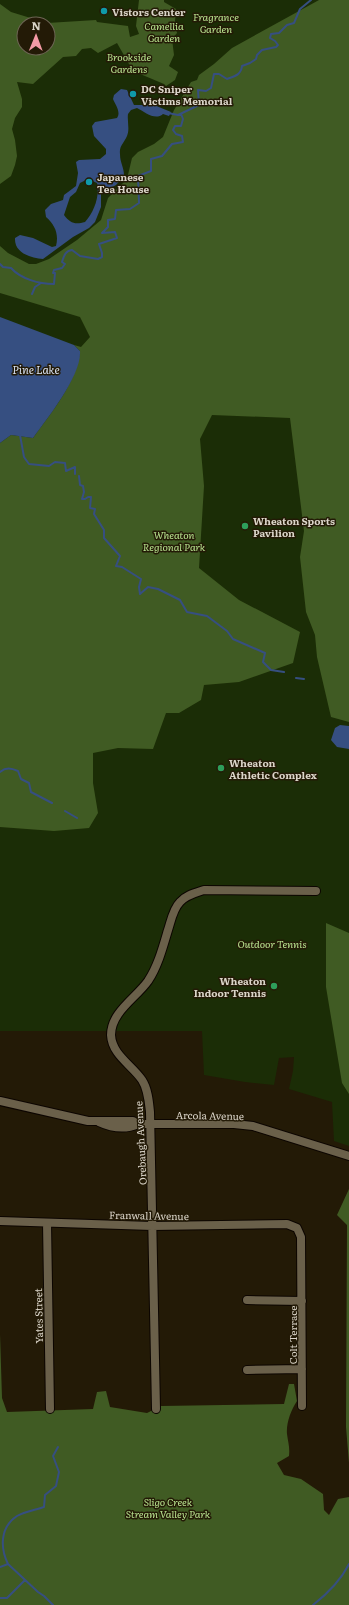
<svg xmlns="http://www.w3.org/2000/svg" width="349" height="1605" font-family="Literata,serif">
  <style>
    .green { fill: #1b2d06; fill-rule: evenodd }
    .forest { fill: #405b23; fill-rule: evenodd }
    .water { fill: #364f81; fill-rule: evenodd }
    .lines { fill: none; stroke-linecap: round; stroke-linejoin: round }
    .stream { stroke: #364f81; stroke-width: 2 }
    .minor-casing { stroke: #0c0500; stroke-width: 10 }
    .minor { stroke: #6a604a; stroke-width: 8 }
    .culture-dot { fill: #0f9aa8; stroke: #231a06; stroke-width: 1.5 }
    .leisure-dot { fill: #2e9e5b; stroke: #231a06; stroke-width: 1.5 }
    .labels { text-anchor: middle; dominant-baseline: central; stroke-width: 3; stroke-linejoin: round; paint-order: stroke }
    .poi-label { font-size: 10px; font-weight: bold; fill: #dbd5c9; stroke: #231a06; text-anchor: start }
    .park-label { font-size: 10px; font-style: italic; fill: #b9e490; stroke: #231a06 }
    .street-label { font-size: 10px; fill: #dbd5c9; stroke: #231a06 }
    .water-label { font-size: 11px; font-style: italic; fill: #dae3f3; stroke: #231a06 }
  </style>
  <rect width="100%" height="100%" fill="#231a06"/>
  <path class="green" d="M0 0H349V1146L334 1141 332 1102 289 1089 293 1071 294 1057 279 1058 274 1085 245 1082 204 1075 202 1031H0ZM24 24H48V48H24Z"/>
  <path class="forest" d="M139 0H164V2L176 9 175 21 177 33 172 39 174 55 169 66 178 72 175 80 166 86 164 84 133 71 117 43 98 53 91 48 82 49 76 56 63 57 33 84 17 82 22 99V107L15 118 12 129 15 140 17 156 15 165 11 176 0 184V4L11 12 47 23 96 20 97 22 128 26 130 37 139 34 136 26ZM24 24H48V48H24Z
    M319 0H349V722L331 717 317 657 315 635 306 612 300 557 304 531 290 418 212 415 200 439 204 486 199 568 239 600 300 632 293 663 239 682 204 685 201 700 179 713H166L153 749 118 748 93 753V783L98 813 89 828 54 831 0 827V443L11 435 33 438C51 413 77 382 80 351L74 345 81 347 90 337 80 317 0 293V246L8 253 29 264H36L49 259 77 240 101 220 108 198 127 179 132 158 138 152 154 144 163 137 174 110 191 82 197 80 199 75 214 64 232 48Z
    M326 923 349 933V1094L342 1083 326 987Z
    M349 1189V1463L346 1427 347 1225 337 1215Z
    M0 1334 2 1398 7 1412 93 1409 97 1392 106 1391 110 1407 147 1413 161 1406 284 1404 289 1384H294L297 1401C291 1410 286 1423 287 1434 288 1442 290 1447 289 1456L277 1463 284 1475 301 1479 323 1494 324 1510 329 1515 338 1499 349 1497V1605H0Z"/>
  <path class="water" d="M121 89 127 90 134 105H154L171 112 169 116 163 114C155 121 145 112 137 108L131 110 128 114C127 121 130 129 127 136 124 143 119 146 120 154 120 163 124 167 124 176L116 185 101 193V207L95 222 89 228 73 237 43 259C31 258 14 253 15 238L20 235 33 238 52 247 56 246C59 234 55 225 46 217L45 210 51 204 63 200 64 195 76 186 78 173 76 162 79 160 100 159 106 154V149L94 136 92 126 95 122 117 118C121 112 116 106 113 99L114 95ZM88 179 97 183C100 196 94 212 85 222 75 225 70 223 64 215L70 197 76 192 80 183Z
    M0 317 74 345 80 351C82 375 47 419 33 438L11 435 0 443Z
    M340 725 349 726V749L337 747 331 740 335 728Z"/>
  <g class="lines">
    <path class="stream" d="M168 113 178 115 199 105 198 90 206 91 211 88 214 74H219L227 79C235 76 241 75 242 66L250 63 256 59 257 55 262 50 276 47 278 45 275 41 270 38 271 34 279 33 287 25 294 23 300 9 311 0
      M0 264 3 267 11 268C21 279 39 284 54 284L55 273H53L54 270 62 268 65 264 62 262C64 256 65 251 72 250L80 256 98 259 102 257V253L99 244 117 238 115 232 102 233 108 227V220L115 219 116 210 130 209 139 203 138 176 151 171V159L162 156 172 144 183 142 182 136 176 134 173 130 175 126H181L183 119 181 114
      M32 294 35 287 41 283
      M20 435 24 457 29 464 49 466 55 462 65 463 66 471 75 467V474
      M79 476 80 485 83 486 84 492 82 499H85L88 497H91L90 508 95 509 94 514 104 530V538L120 556 116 566 122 567 141 579 139 587 140 594 148 587 158 589 180 600 187 612 207 616 227 631 233 639 265 653 263 662 271 670 284 672
      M296 678 304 679
      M0 772C6 767 11 768 18 771L21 779 29 783 31 792 52 803
      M65 811 77 818
      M8 1564C0 1548 0 1527 17 1516 24 1512 35 1510 44 1507L45 1495 56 1486 59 1472 53 1456 58 1447
      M0 1567 8 1564 38 1592 44 1596 53 1605
      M0 1598H7L25 1580
      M313 1605C327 1594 341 1580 349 1564"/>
    <g class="minor-casing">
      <path id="minor" d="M0 1101 88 1121H133L138 1124
        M99 1122C112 1128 125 1130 138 1124H234L253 1126 349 1156
        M0 1221 152 1226 287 1224 297 1228 301 1237 302 1406
        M47 1223 50 1409
        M247 1300 302 1301
        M247 1370 302 1369
        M156 1409 150 1112C149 1102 148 1089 142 1080 132 1065 112 1055 111 1035 111 1012 136 998 148 981 158 966 163 947 168 930 171 921 173 909 180 902 186 895 195 893 204 890L316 891"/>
    </g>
    <use href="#minor" class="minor"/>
  </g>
  <g class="culture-dot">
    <circle cx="104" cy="11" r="4"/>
    <circle cx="133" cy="94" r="4"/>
    <circle cx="89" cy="182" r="4"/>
  </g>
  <g class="leisure-dot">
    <circle cx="245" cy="526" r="4"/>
    <circle cx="221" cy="768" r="4"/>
    <circle cx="274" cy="986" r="4"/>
  </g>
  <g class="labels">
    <g class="poi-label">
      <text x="112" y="11">Vistors Center</text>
      <text x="141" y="88">DC Sniper<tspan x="141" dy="12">Victims Memorial</tspan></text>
      <text x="97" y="176">Japanese<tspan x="97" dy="12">Tea House</tspan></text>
      <text x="253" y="520">Wheaton Sports<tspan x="253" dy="12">Pavilion</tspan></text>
      <text x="229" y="762">Wheaton<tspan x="229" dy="12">Athletic Complex</tspan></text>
      <text x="266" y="980" text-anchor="end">Wheaton<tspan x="266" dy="12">Indoor Tennis</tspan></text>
    </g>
    <g class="park-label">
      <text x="216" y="16">Fragrance<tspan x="216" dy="12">Garden</tspan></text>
      <text x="164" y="25">Camellia<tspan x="164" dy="12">Garden</tspan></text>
      <text x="129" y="56">Brookside<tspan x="129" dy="12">Gardens</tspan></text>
      <text x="174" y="534">Wheaton<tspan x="174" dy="12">Regional Park</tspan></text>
      <text x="272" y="943">Outdoor Tennis</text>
      <text x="168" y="1501">Sligo Creek<tspan x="168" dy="12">Stream Valley Park</tspan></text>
    </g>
    <g class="street-label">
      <text transform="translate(210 1115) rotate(1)">Arcola Avenue</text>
      <text transform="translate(140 1143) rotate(-93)">Orebaugh Avenue</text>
      <text transform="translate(149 1215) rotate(1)">Franwall Avenue</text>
      <text transform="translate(38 1316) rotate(-91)">Yates Street</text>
      <text transform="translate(292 1335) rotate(-90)">Colt Terrace</text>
    </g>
    <g class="water-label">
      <text x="36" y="369">Pine Lake</text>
    </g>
  </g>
  <g transform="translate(36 36) rotate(1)"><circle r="19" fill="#231a06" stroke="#6d6554"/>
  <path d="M0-3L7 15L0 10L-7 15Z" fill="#f49aa5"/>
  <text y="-6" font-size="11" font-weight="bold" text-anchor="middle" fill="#dbd5c9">N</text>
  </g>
</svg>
